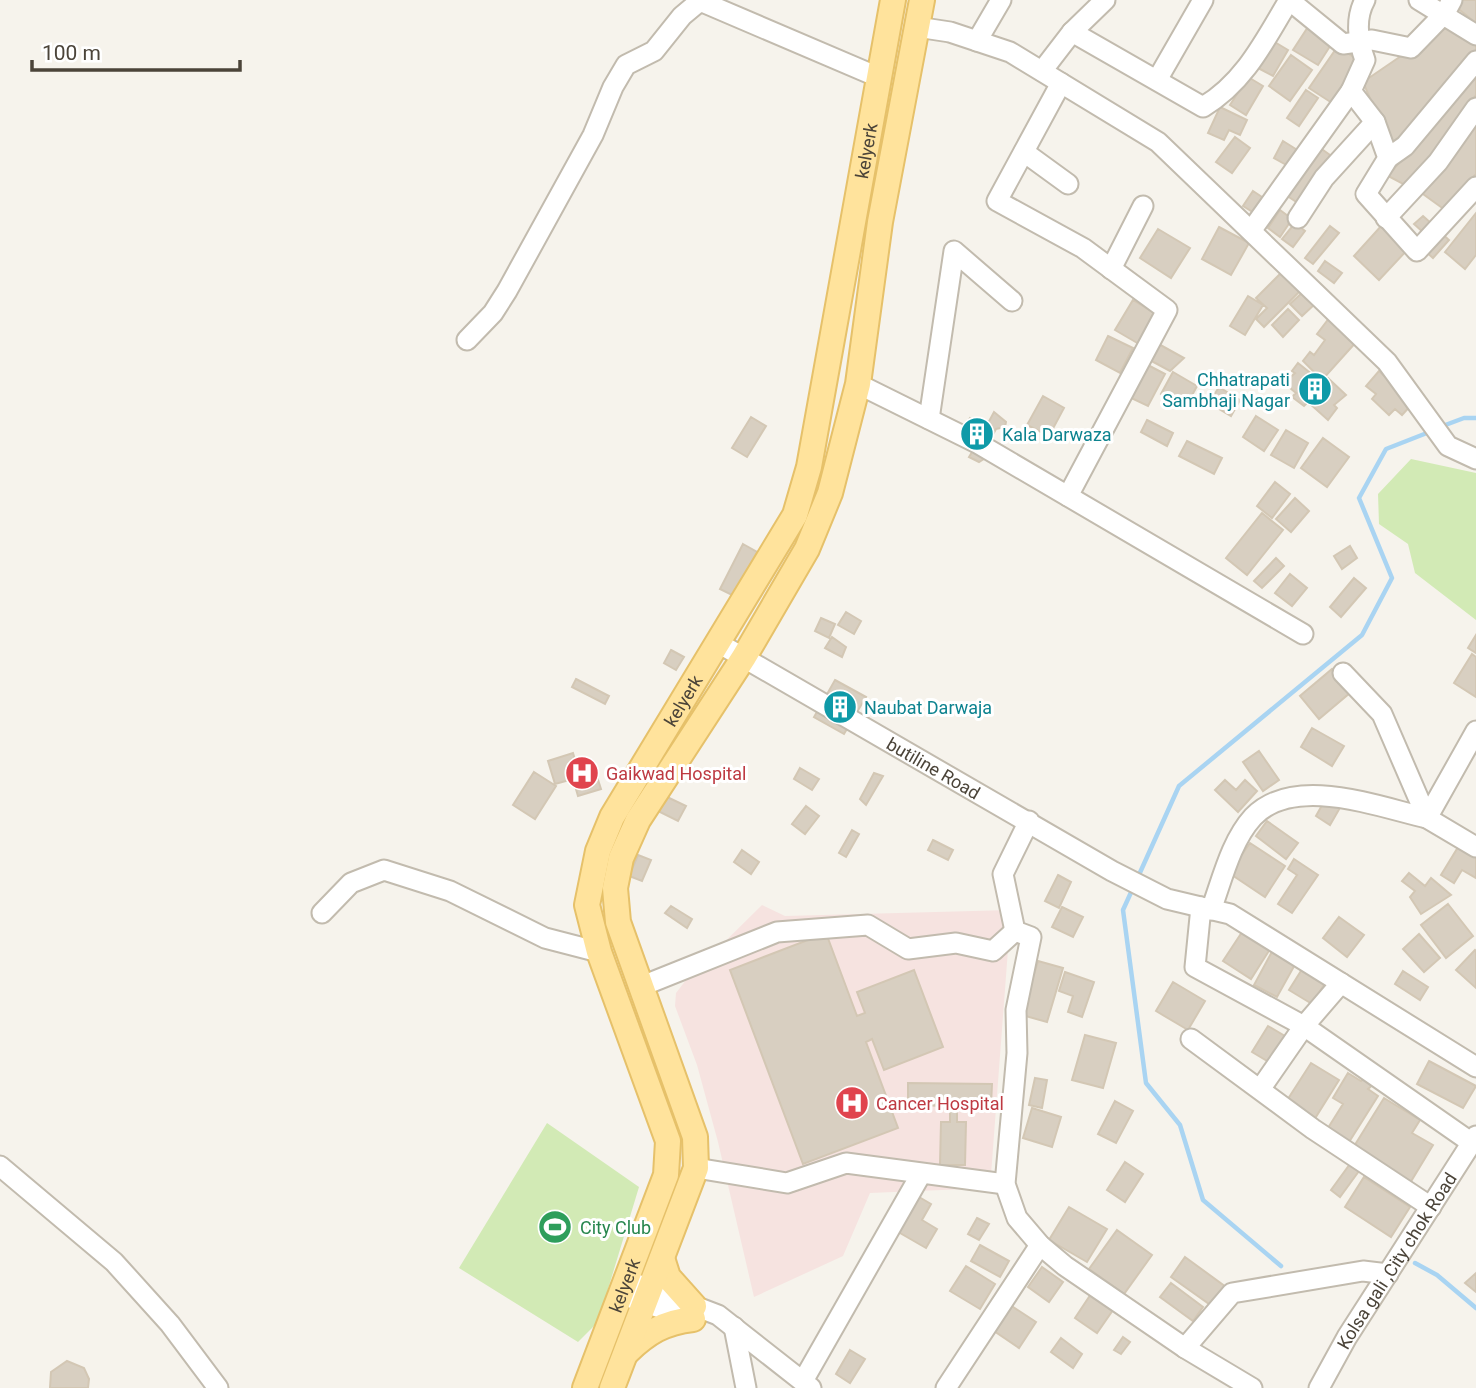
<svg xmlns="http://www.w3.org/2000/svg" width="1476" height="1388" font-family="Roboto,sans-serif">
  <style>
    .medical { fill: #f6e3e0 }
    .green { fill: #d2eab5 }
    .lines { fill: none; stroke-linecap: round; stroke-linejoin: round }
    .stream { stroke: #a9d4f2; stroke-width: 4.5 }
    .building { fill: #d8cfc1; stroke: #d3c7b4; stroke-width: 2 }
    .minor-casing { stroke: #c2bbae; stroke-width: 23 }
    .major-casing { stroke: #e6c16a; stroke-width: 28 }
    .minor { stroke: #fff; stroke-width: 19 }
    .major { stroke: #ffe39c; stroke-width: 24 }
    .labels { text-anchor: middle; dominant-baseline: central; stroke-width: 6; stroke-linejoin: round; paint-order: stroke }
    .street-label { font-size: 18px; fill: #4b4439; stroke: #fff }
    .culture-label { font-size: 18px; fill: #0d838f; stroke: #fff; text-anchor: start }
    .health-label { font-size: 18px; fill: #be3a42; stroke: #fff; text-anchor: start }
    .leisure-label { font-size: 18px; fill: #27864d; stroke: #fff; text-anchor: start }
  </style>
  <rect width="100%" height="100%" fill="#f6f3ec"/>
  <path class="medical" d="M762 905 785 916 1011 910 990 1188 870 1193 843 1256 754 1297 718 1142 697 1065 675 1006 676 993 686 980Z"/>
  <path class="green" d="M1411 459 1476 473V620L1415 573 1408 544 1379 524 1378 494Z
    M547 1123 639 1187 598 1322 578 1342 459 1268Z"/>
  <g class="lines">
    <path class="stream" d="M1440 427 1464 418H1476
      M1138 877 1179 786 1362 635 1392 578 1359 498 1386 449 1432 431
      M1133 888 1123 910 1146 1083 1180 1125 1203 1200 1281 1266
      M1415 1263 1437 1275 1476 1308"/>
  </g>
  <path class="building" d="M1460 0H1476V23L1456 7Z
    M1445 26 1476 45V51L1391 147 1363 82Z
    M1308 27 1332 43 1318 65 1293 50Z
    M1273 41 1288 50 1273 76 1258 68Z
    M1338 46 1360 62 1332 103 1309 88Z
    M1291 55 1312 70 1290 101 1269 86Z
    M1476 70V95L1407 186 1388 176Z
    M1248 77 1263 86 1246 115 1230 105Z
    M1306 90 1318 98 1299 126 1287 118Z
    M1220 107 1247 120 1240 135 1229 130 1224 140 1208 133Z
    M1476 119V174L1445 210 1423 194Z
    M1235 137 1250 148 1232 173 1216 162Z
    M1283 141 1299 151 1290 167 1274 158Z
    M1316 145 1330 155 1298 203 1283 193Z
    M1253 191 1265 199 1256 214 1243 206Z
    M1280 210 1292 219 1280 237 1268 228Z
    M1476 213V255L1465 269 1445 252Z
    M1423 216 1432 224 1424 233 1414 224Z
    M1295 223 1305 231 1293 247 1282 239Z
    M1383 224 1409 248 1379 280 1354 256Z
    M1330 226 1339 233 1313 264 1305 258Z
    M1219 227 1249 243 1231 275 1202 259Z
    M1158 229 1190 248 1171 278 1140 258Z
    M1439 231 1449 240 1433 258 1423 249Z
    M1325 261 1342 273 1334 283 1318 271Z
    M1281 273 1300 291 1264 327 1256 319 1267 308 1256 298Z
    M1304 291 1315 304 1302 316 1290 304Z
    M1248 296 1263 305 1245 335 1230 326Z
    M1133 300 1156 314 1139 344 1115 330Z
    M1288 309 1299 320 1283 337 1272 325Z
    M1330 317 1357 341 1322 380 1303 361 1310 352 1314 355 1325 340 1317 334Z
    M1108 336 1133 348 1120 373 1096 360Z
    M1155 342 1184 358 1170 371 1146 358Z
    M1144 363 1165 374 1148 406 1127 396Z
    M1298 363 1324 384 1328 378 1346 395 1334 405 1337 408 1328 420 1308 402 1304 406 1292 397 1296 393 1284 383 1295 373 1292 371Z
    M1379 371 1413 403 1402 415 1395 409 1389 415 1372 399 1376 394 1366 386Z
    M1173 372 1197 386 1185 408 1161 394Z
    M1219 387 1240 400 1231 416 1209 403Z
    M1043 396 1064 408 1049 436 1027 425Z
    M994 412 1006 422 1005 427 996 429 984 451 987 457 979 462 969 457 975 447 959 438 970 418 986 427Z
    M1256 416 1278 430 1264 451 1243 437Z
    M751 417 766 426 747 457 732 448Z
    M1147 420 1173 433 1167 446 1141 432Z
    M1286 430 1308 443 1294 468 1271 455Z
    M1323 438 1349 457 1327 487 1301 468Z
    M1187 441 1222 458 1214 474 1179 456Z
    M1275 482 1290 494 1272 518 1257 506Z
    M1295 498 1309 511 1291 532 1276 519Z
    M1262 513 1283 530 1247 575 1226 558Z
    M743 544 757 552 734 596 720 589Z
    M1350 546 1357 558 1342 569 1334 556Z
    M1276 558 1284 566 1262 588 1254 581Z
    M1290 574 1307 588 1292 606 1275 593Z
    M1354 578 1366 588 1341 617 1330 607Z
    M846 612 861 621 854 634 838 625Z
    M821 618 835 624 829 638 815 631Z
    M1476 635V653L1468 648Z
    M832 637 846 647 842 657 825 648Z
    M671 650 684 657 676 670 664 663Z
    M1472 654 1476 657V697L1454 683Z
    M1332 669 1351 692 1319 719 1300 696Z
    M576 679 609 696 605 704 572 687Z
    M835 680 866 697 844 734 814 717Z
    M1312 728 1344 746 1332 766 1301 747Z
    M1259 751 1279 780 1263 791 1243 762Z
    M573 753 577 766 592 761 601 789 578 796 573 779 555 784 548 761Z
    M800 768 819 779 812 790 794 779Z
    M534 772 556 786 535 819 513 805Z
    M874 773 883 776 866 805 860 799Z
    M1225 780 1236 790 1245 780 1257 791 1238 812 1215 790Z
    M665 796 686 806 678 821 658 811Z
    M1326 798 1341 806 1330 825 1316 816Z
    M806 806 819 816 805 834 792 824Z
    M1267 821 1298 843 1286 859 1256 836Z
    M852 830 859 834 846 857 839 853Z
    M933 840 953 850 948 860 928 850Z
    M1250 843 1285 866 1265 897 1229 873Z
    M1460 844 1476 854V878L1462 870 1454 883 1441 875Z
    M742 850 759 862 751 874 734 862Z
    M638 855 651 860 642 881 629 876Z
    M1294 859 1318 875 1292 913 1278 904 1297 875 1288 869Z
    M1409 873 1425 886 1431 878 1451 895 1421 914 1410 897 1415 891 1402 881Z
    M1058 875 1071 882 1059 908 1045 901Z
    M1448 904 1473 936 1446 958 1421 925Z
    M671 906 692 919 687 928 665 913Z
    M1062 907 1083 917 1073 937 1052 927Z
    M1339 917 1364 935 1347 957 1323 938Z
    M1244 929 1272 946 1251 979 1223 961Z
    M826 933 857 1016 865 1013 857 992 914 970 943 1047 884 1070 872 1039 866 1042 898 1128 803 1164 730 970Z
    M1419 934 1440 958 1424 972 1403 949Z
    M1274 948 1297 961 1277 997 1254 985Z
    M1475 950 1476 951V988L1456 970Z
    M1038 961 1063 968 1047 1022 1022 1015Z
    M1304 966 1327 980 1312 1004 1289 990Z
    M1403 971 1428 987 1420 1000 1395 984Z
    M1065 972 1094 982 1082 1017 1068 1012 1073 996 1059 991Z
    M1173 982 1205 1001 1188 1030 1156 1011Z
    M1268 1026 1290 1039 1274 1065 1252 1052Z
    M1085 1035 1116 1043 1103 1088 1072 1080Z
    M1429 1061 1476 1086 1463 1108 1417 1084Z
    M1311 1063 1339 1080 1314 1120 1286 1102Z
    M1348 1073 1361 1081 1368 1075 1375 1083 1368 1089 1378 1096 1349 1142 1328 1128 1343 1104 1333 1098Z
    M1035 1078 1047 1080 1042 1108 1029 1105Z
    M908 1083 992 1084 991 1105H957V1122H966L965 1165H940L941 1122H950V1106L908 1105Z
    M1384 1098 1420 1120 1412 1133 1433 1145 1410 1183 1353 1148Z
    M1115 1101 1133 1111 1116 1143 1098 1134Z
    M1032 1108 1061 1117 1052 1147 1023 1138Z
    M1125 1162 1143 1174 1125 1202 1107 1190Z
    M1350 1164 1359 1171 1340 1197 1331 1190Z
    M1364 1177 1410 1207 1391 1237 1345 1207Z
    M914 1194 931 1204 922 1220 937 1229 926 1248 893 1229Z
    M1069 1207 1107 1229 1087 1262 1049 1240Z
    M977 1218 989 1224 979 1240 968 1234Z
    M1117 1230 1152 1255 1124 1294 1089 1269Z
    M980 1245 1009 1261 1000 1277 971 1261Z
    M1185 1257 1226 1287 1212 1306 1171 1277Z
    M966 1266 995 1284 980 1309 950 1291Z
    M1042 1267 1063 1282 1049 1302 1028 1287Z
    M1476 1273V1292L1465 1283Z
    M1171 1283 1203 1307 1193 1321 1160 1297Z
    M1091 1294 1113 1310 1097 1333 1075 1318Z
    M1007 1303 1036 1322 1019 1348 991 1329Z
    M1123 1337 1130 1342 1121 1354 1114 1350Z
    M1061 1338 1082 1354 1073 1368 1051 1352Z
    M850 1350 865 1359 850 1383 836 1374Z
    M67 1361 84 1368 89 1379 88 1388H50L51 1372Z"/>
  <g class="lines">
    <g class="minor-casing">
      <g id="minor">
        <path d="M1289 0 1343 44 1372 40 1411 48 1445 13 1452 0"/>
        <path d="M1365 0C1355 18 1358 41 1365 60L1351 91 1375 122 1388 158 1366 194 1417 251 1476 187"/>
        <path d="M1419 0 1476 35"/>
        <path d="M917 27 950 32 1010 52 1158 142 1387 362 1448 446 1476 459"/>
        <path d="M1072 32 1203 107C1245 82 1265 40 1289 0"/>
        <path d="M977 41 1001 0"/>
        <path d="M1042 71 1072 32 1105 0"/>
        <path d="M1157 80 1203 0"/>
        <path d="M1061 83 997 201 1083 248 1167 310 1068 496"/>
        <path d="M1024 152 1068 184"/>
        <path d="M1388 158 1405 146 1476 61"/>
        <path d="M1298 218 1324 178 1375 122"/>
        <path d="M1386 218 1438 162 1476 108"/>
        <path d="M1251 231 1351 91"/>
        <path d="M1111 269 1143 206"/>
        <path d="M467 340 493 313 507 291 593 135 613 87 626 65 654 51 682 16 700 1 878 77"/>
        <path d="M858 384 979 444 1303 634"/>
        <path d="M929 419 954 251 1012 301"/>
        <path id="s1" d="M720 644 1112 871 1167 899 1230 914 1476 1067"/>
        <path d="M1343 673 1382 714 1427 818 1476 847"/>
        <path d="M1029 821 1003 874 1015 931 1031 937 1016 1010 1017 1053 1005 1184 1017 1218 1040 1245 1065 1266 1185 1348 1252 1388"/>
        <path d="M1201 907 1195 967 1304 1026 1472 1143"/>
        <path d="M1211 910C1222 880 1231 841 1253 817 1294 774 1378 807 1427 818L1476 731"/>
        <path d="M322 913 351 883 384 870 450 891 545 938 599 952"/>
        <path d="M642 986 777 932 868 925 908 949 956 943 993 951 1015 931"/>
        <path d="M1191 1039 1313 1129 1431 1207"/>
        <path d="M1261 1088 1304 1026 1341 983"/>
        <path d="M0 1166 114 1262 170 1324 218 1388"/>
        <path d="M696 1168 787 1183 846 1163 1005 1184"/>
        <path d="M637 1284 718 1315 811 1388"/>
        <path d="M631 1298 692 1319"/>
        <path d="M734 1327 746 1388"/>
        <path d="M1185 1348 1232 1293 1363 1271 1388 1274"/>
        <path d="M803 1381 921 1174"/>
        <path d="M946 1388 1040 1245"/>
        <path id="s2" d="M1319 1388 1347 1337 1476 1136"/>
      </g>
    </g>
    <g class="major-casing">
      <g id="major">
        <path d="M662 1258 668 1277 694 1306"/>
        <path d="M627 1352C647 1333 664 1322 693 1319"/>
        <path id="s3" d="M585 1388 666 1175 668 1141 599 952 587 905 598 851 612 817 795 515 809 467 893 0"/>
        <path d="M612 1388 696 1168 695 1137 618 922 615 888 621 858 638 820 744 657 807 549 830 493 858 384 880 222 922 0"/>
      </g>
    </g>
    <use href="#minor" class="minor"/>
    <use href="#major" class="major"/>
  </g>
  <defs>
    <g id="building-disc" transform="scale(1.75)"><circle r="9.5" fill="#0f9aa8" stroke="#fff"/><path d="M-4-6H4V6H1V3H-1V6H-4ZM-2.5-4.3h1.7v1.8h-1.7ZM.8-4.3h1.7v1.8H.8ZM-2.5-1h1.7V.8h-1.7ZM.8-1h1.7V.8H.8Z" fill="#fff"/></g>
    <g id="hospital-disc" transform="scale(1.75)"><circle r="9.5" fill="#e0444e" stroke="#fff"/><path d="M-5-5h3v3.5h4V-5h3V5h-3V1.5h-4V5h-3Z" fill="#fff"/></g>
    <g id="stadium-disc" transform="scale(1.75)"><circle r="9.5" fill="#2e9e5b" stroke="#fff"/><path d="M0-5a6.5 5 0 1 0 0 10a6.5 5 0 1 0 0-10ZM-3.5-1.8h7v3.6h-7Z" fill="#fff"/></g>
  </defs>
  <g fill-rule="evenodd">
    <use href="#building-disc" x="1315" y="389"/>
    <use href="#building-disc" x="977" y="434"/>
    <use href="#building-disc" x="840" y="707"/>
    <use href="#hospital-disc" x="582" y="773"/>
    <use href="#hospital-disc" x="852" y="1103"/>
    <use href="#stadium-disc" x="555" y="1227"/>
  </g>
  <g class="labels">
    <g class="street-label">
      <text stroke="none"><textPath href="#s3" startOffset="1328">kelyerk</textPath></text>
      <text stroke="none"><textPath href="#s3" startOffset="740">kelyerk</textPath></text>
      <text stroke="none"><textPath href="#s1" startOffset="247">butiline Road</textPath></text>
      <text stroke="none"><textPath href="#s2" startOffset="149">Kolsa gali ,City chok Road</textPath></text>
      <text stroke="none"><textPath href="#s3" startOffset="110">kelyerk</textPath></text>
    </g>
    <g class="culture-label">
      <text x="1290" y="379" text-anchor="end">Chhatrapati<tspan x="1290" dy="21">Sambhaji Nagar</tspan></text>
      <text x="1002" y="434">Kala Darwaza</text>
      <text x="864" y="707">Naubat Darwaja</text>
    </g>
    <g class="health-label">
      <text x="606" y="773">Gaikwad Hospital</text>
      <text x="876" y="1103">Cancer Hospital</text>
    </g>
    <g class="leisure-label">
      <text x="580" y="1227">City Club</text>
    </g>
  </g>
  <path d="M32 60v10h208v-10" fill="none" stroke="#4b4439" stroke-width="3.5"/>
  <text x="42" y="60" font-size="21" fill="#4b4439" stroke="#ffffff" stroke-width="5" paint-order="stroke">100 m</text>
</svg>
